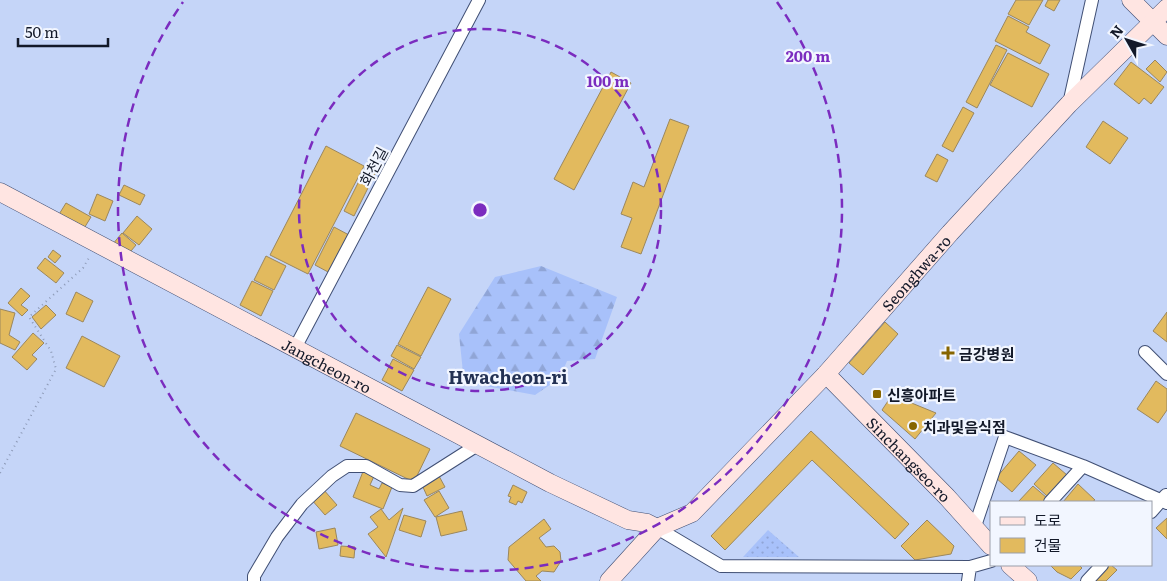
<svg xmlns="http://www.w3.org/2000/svg" width="1167" height="581" font-family="Literata,'Noto Sans KR',serif">
  <style>
    .forest { fill: url(#forest-firs) }
    .park { fill: url(#park-dots) }
    .building { fill: #e2ba5e; stroke: #9b875d }
    .lines { fill: none; stroke-linecap: round; stroke-linejoin: round }
    .street-casing { stroke: #404f74; stroke-width: 14 }
    .secondary-casing { stroke: #404f74; stroke-width: 19 }
    .path { stroke: #8e9bb8; stroke-width: 2; stroke-dasharray: 1 4; stroke-linecap: butt }
    .street { stroke: #fff; stroke-width: 12 }
    .secondary { stroke: #ffe5e2; stroke-width: 18 }
    .ring { fill: none; stroke: #7b2cbf; stroke-width: 2.5; stroke-dasharray: 9 6 }
    .poi-dot { fill: #866500; stroke: #f2f6ff; stroke-width: 2 }
    .labels { text-anchor: middle; dominant-baseline: central; stroke-width: 4.5; stroke-linejoin: round; paint-order: stroke }
    .street-label { font-size: 15px; fill: #131929; stroke: #f2f6ff }
    .poi-label { font-size: 15px; font-weight: bold; fill: #131929; stroke: #f2f6ff; text-anchor: start }
    .quarter-label { font-size: 18px; font-weight: bold; fill: #233153; stroke: #f2f6ff }
    .centre { fill: #7b2cbf; stroke: #f2f6ff; stroke-width: 2.5 }
    .ring-label { font-size: 15px; text-anchor: middle; font-weight: bold; fill: #7b2cbf; stroke: #f2f6ff; stroke-width: 4.5; stroke-linejoin: round; paint-order: stroke }
  </style>
  <defs>
    <pattern id="forest-firs" width="22" height="20" patternUnits="userSpaceOnUse" patternTransform="scale(1.25)"><rect width="22" height="20" fill="#a8c1fa"/><path d="M5 1l3.5 6h-7zM16 11l3.5 6h-7z" fill="#90a5d6"/></pattern>
    <pattern id="park-dots" width="8" height="8" patternUnits="userSpaceOnUse" patternTransform="scale(1.25)"><rect width="8" height="8" fill="#a8c1fa"/><path d="M2 2h.1M6 6h.1" fill="none" stroke="#90a5d6" stroke-width="1.8" stroke-linecap="round"/></pattern>
  </defs>
  <rect width="100%" height="100%" fill="#c5d5f8"/>
  <path class="forest" d="M541 266 617 297 595 359 567 361 560 378 535 395 464 382 459 334 495 277Z"/>
  <path class="park" d="M768 530 799 557H743Z"/>
  <path class="building" d="M1016 0H1043L1029 25 1008 14Z
    M1048 0H1060L1054 11 1045 6Z
    M1008 16 1029 27 1026 32 1050 45 1040 64 995 41Z
    M996 45 1007 50 977 108 966 102Z
    M1008 53 1049 74 1032 107 990 85Z
    M1155 60 1167 72 1160 82 1146 69Z
    M1131 62 1164 87 1151 104 1144 98 1139 104 1114 84Z
    M611 72 631 83 574 190 554 179Z
    M963 107 974 113 953 152 942 146Z
    M670 119 689 126 641 254 621 247 632 218 621 214 633 182 644 187Z
    M1103 121 1128 138 1110 164 1086 147Z
    M326 146 364 166 308 274 270 255Z
    M937 154 948 160 937 182 925 176Z
    M367 165 377 170 354 216 344 211Z
    M124 185 145 195 140 205 119 195Z
    M97 194 113 201 105 221 89 214Z
    M66 203 91 217 83 230 58 216Z
    M137 216 152 229 139 245 123 233Z
    M334 227 349 235 330 273 315 265Z
    M122 233 136 245 126 257 112 245Z
    M53 250 61 256 55 263 48 257Z
    M266 256 286 266 274 290 254 280Z
    M45 258 64 273 56 283 37 268Z
    M252 281 273 291 261 316 240 305Z
    M428 287 451 299 421 356 398 344Z
    M21 288 30 296 21 305 28 310 22 316 8 303Z
    M76 292 93 301 83 322 66 314Z
    M46 305 56 315 41 329 32 317Z
    M0 309 15 313 9 335 20 342 15 350 0 343Z
    M1167 312V342L1153 331Z
    M885 322 898 334 863 375 849 363Z
    M33 333 44 343 32 355 37 359 27 370 12 357Z
    M82 336 120 356 104 387 66 368Z
    M397 345 421 357 414 369 391 356Z
    M393 359 414 370 402 391 382 380Z
    M1156 381 1167 389V410L1158 423 1137 409Z
    M892 395 936 413 915 439 882 410Z
    M356 413 430 449 414 482 340 446Z
    M811 431 909 524 895 539 812 460 725 550 711 536Z
    M1019 451 1036 465 1012 492 996 478Z
    M1053 463 1067 475 1048 497 1034 484Z
    M364 469 375 474 370 485 379 489 382 483 392 487 383 509 353 497Z
    M439 476 445 487 427 496 422 485Z
    M1078 484 1095 500 1092 502H1063Z
    M513 485 527 492 522 503 518 501 516 505 509 502 511 497 508 496Z
    M1033 486 1047 498 1043 502H1018Z
    M323 489 337 505 325 515 311 499Z
    M439 491 449 508 435 517 424 500Z
    M403 508 386 557 368 534 378 527 370 517 381 509 389 520Z
    M462 511 467 530 441 536 436 517Z
    M404 515 426 521 421 537 399 530Z
    M1167 518V539L1156 528Z
    M544 519 551 529 539 538 546 547 554 546 560 552 561 561 554 572 542 571 536 576 541 581H526L508 560 509 547Z
    M927 520 954 546 951 554 915 560 901 546Z
    M335 528 338 545 319 549 316 532Z
    M341 546 355 547 354 558 340 556Z
    M1050 565H1079L1082 568 1071 579 1057 572Z
    M1108 565H1111L1117 570 1106 581H1096L1094 579Z"/>
  <g class="lines">
    <g class="street-casing">
      <path id="street" d="M1069 104 1092 0
        M295 348 479 0
        M1145 352 1167 374
        M1050 502 1083 466
        M1151 512 1166 495
        M657 528 721 566 970 567 991 561
        M974 529 1005 437 1083 466 1167 503
        M254 581V576L277 537 302 504 332 476 347 466H366L400 485 413 486 479 444
        M968 581 970 567
        M1087 581 1102 565"/>
    </g>
    <g class="secondary-casing">
      <g id="secondary">
        <path d="M1131 0 1167 36"/>
        <path id="s1" d="M0 192 550 483 628 520 647 523 657 528"/>
        <path id="s2" d="M826 374 947 497 991 546"/>
        <path d="M1010 565 1028 581"/>
        <path id="s3" d="M609 581 657 528 692 513 826 374 950 233 1069 104 1167 8"/>
      </g>
    </g>
    <path class="path" d="M0 473 56 369 51 351 29 317 83 268 90 256"/>
    <use href="#street" class="street"/>
    <use href="#secondary" class="secondary"/>
  </g>
  <g class="ring">
    <circle cx="480" cy="210" r="181"/>
    <path d="M777 2A362 362 0 1 1 183 2"/>
  </g>
  <g class="poi-dot">
    <path d="M945.5 345.5h5v5h5v5h-5v5h-5v-5h-5v-5h5z"/>
    <rect x="872" y="389" width="10" height="10" rx="2.5"/>
    <circle cx="913" cy="426" r="5"/>
  </g>
  <g class="labels">
    <g class="street-label">
      <text transform="translate(373 166) rotate(-62)">화천길</text>
      <text stroke="none"><textPath href="#s3" startOffset="438">Seonghwa-ro</textPath></text>
      <text stroke="none"><textPath href="#s1" startOffset="370">Jangcheon-ro</textPath></text>
      <text stroke="none"><textPath href="#s2" startOffset="119">Sinchangseo-ro</textPath></text>
    </g>
    <g class="poi-label">
      <text x="959" y="353">금강병원</text>
      <text x="887" y="394">신흥아파트</text>
      <text x="923" y="426">치과및음식점</text>
    </g>
    <g class="quarter-label">
      <text x="508" y="376">Hwacheon-ri</text>
    </g>
  </g>
  <circle cx="480" cy="210" r="8" class="centre"/>
  <g class="ring-label">
    <text x="808" y="62">200 m</text>
    <text x="608" y="87">100 m</text>
  </g>
  <rect x="990" y="501" width="162" height="65" fill="#f2f6ff" stroke="#999ea9"/>
  <rect x="1000" y="517" width="25" height="8" fill="#ffe5e2" stroke="#999ea9"/>
  <text x="1034" y="526" font-size="15" fill="#131929">도로</text>
  <rect x="1000" y="538" width="25" height="15" fill="#e2ba5e" stroke="#999ea9"/>
  <text x="1034" y="551" font-size="15" fill="#131929">건물</text>
  <g transform="translate(1127 40) rotate(309)" stroke="#f2f6ff" stroke-width="4" paint-order="stroke">
  <path d="M0-4L9 19L0 12L-9 19Z" fill="#131929"/>
  <text y="-8" font-size="14" font-weight="bold" text-anchor="middle" fill="#131929">N</text>
  </g>
  <path d="M18 38v8h90v-8" fill="none" stroke="#131929" stroke-width="2.5"/>
  <text x="25" y="38" font-size="15" fill="#131929" stroke="#f2f6ff" stroke-width="4" paint-order="stroke">50 m</text>
</svg>
